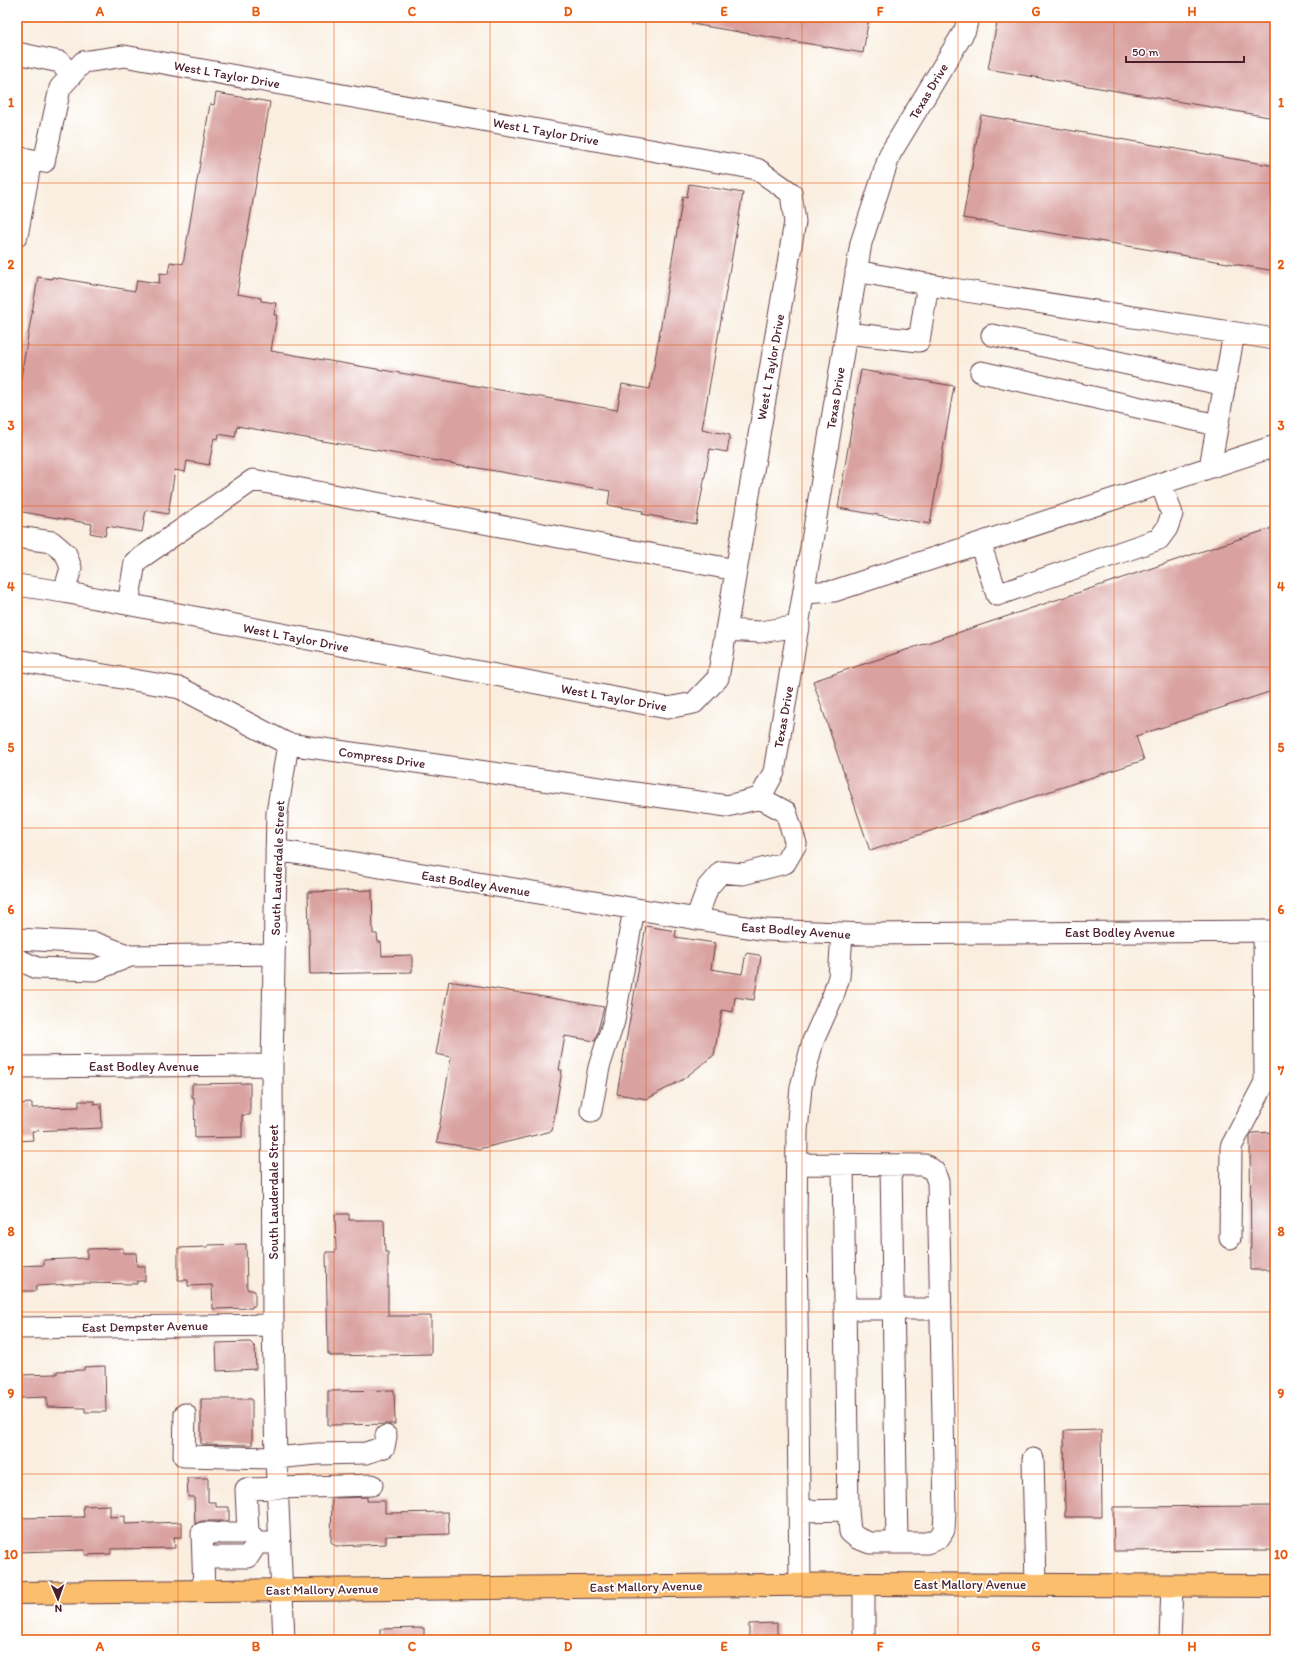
<svg xmlns="http://www.w3.org/2000/svg" width="1292" height="1657" font-family="Itim,sans-serif">
<rect width="100%" height="100%" fill="#fff"/>
<filter id="ink" filterUnits="userSpaceOnUse"><feTurbulence type="fractalNoise" baseFrequency=".025" numOctaves="2"/><feDisplacementMap in="SourceGraphic" scale="8" xChannelSelector="R" yChannelSelector="G"/><feConvolveMatrix kernelMatrix="1 2 1 2 8 2 1 2 1" color-interpolation-filters="sRGB"/></filter>
<filter id="wash" filterUnits="userSpaceOnUse"><feTurbulence type="fractalNoise" baseFrequency=".012" numOctaves="4" result="noise"/><feDisplacementMap in="SourceGraphic" scale="16" xChannelSelector="R" yChannelSelector="G"/><feGaussianBlur stdDeviation="0.9" result="paint"/><feColorMatrix in="noise" values="0 0 0 0 0 0 0 0 0 0 0 0 0 0 0 0 0 1.4 0 .05"/><feComposite in="paint" operator="in"/></filter>
<g filter="url(#wash)">
<rect width="100%" height="100%" fill="#f9eedf"/>
<g id="blocks">
<path fill="#d9a2a0" d="M693 17H869L863 53 692 24Z
M998 17H1275V118L988 69Z
M216 93 270 102 237 294 261 298V301L276 303 274 315H277L271 351 617 410 622 384 650 389 683 196 687 197 689 184 743 193 702 429 730 435 727 452 710 449 696 524 642 514 643 511 608 505 610 491 237 426 235 437 219 434 218 439 214 438 209 465 187 461 185 472 175 470 168 514 146 510 142 532 107 526 105 536 90 533 92 524 17 511V382L20 383 38 277 52 279V277L135 291 137 280 159 283 160 273 168 274 170 262 183 264 210 104 214 105Z
M981 115 1275 166V271L963 218Z
M861 370 954 386 930 524 838 508Z
M1275 527V690L1136 736 1144 760 870 851 813 681Z
M372 890 373 934H377L378 942H381L382 956 412 955V972L310 974 308 892Z
M646 926 676 931 675 937 715 943 711 969 742 974 746 953 759 955 761 957 754 1000 735 997 733 1012 722 1010 714 1055 682 1080 647 1099 617 1094Z
M449 981 604 1007 595 1041 565 1036 559 1070H562L552 1131 479 1149 437 1142 451 1057 436 1054Z
M250 1083V1115H242V1137L195 1138 194 1097H192V1084Z
M79 1101H94V1104L101 1103 102 1128 32 1131 33 1140 17 1141V1104L32 1103V1108L79 1107Z
M1275 1132V1270H1251L1250 1137 1252 1133Z
M335 1214H349V1220H384L385 1252H388V1316H431V1354L330 1356V1354H328L326 1252H336Z
M246 1244 247 1289 255 1291V1306H252V1308L213 1309 212 1285 188 1286V1280H178V1248L208 1247V1245Z
M123 1248V1253H136L137 1266H145V1281H137V1284L85 1283 36 1286V1291H17V1266L44 1265V1260L87 1258V1249Z
M250 1342 255 1347 256 1369 217 1371 216 1343Z
M105 1366 106 1412H85V1408L47 1407V1397L17 1398V1375L57 1374V1371L84 1370V1367Z
M394 1390 395 1424 328 1425V1391Z
M201 1399H252V1445L201 1444Z
M1101 1430 1102 1517H1065L1064 1431Z
M187 1478H208V1502H216V1507H229V1521H202L195 1524 194 1497H188Z
M367 1497V1501H385V1513L448 1512 449 1534 386 1536V1544L336 1546 331 1542 332 1498Z
M110 1505V1517L125 1516V1524L182 1522V1537H174L175 1548 111 1549V1554L85 1555V1550L17 1552V1518L84 1517 83 1506Z
M1275 1506V1550L1114 1551 1113 1507Z
M777 1623V1640H749V1624Z
M424 1628V1640H380V1629Z"/>
</g>
</g>
<g filter="url(#ink)">
<use href="#blocks" fill-opacity="0" stroke="#643e46" stroke-width="1"/>
<g fill="none" stroke-linecap="round" stroke-linejoin="round">
<g stroke="#643e46" stroke-width="23">
<path id="minor" d="M17 53 60 62 71 76
M17 157 44 162 60 88 83 62 124 56 757 169 791 193 795 222 718 678 694 703 667 708 64 592 17 585
M17 236 31 160
M856 271 953 289 1275 339
M846 333 919 341 928 284
M992 335 1225 385
M981 372 1217 425
M1210 467 1234 333
M17 537 52 542 66 554 71 568 64 592
M980 543 997 595 1159 539 1167 528 1172 514 1161 483
M804 593 834 591 1275 446
M128 604 135 562 253 480 736 570
M726 630 760 632 799 626
M17 660 180 688 288 744 727 806 760 798
M760 798 774 772 861 243 890 154 965 30 968 17
M276 850 765 930 865 934 1275 931
M696 919 708 887 721 872 743 874 785 863 796 844 786 812 760 798
M17 939 95 943 130 956
M17 959 37 968 95 970 130 956 274 954
M17 1067 272 1065
M591 1111 599 1067 614 1021 634 909
M797 1164 925 1165 934 1171 938 1182 945 1511 944 1530 939 1538 927 1543H870L857 1538 850 1532 848 1510 843 1165
M891 1165 897 1543
M1230 1238 1231 1147 1265 1082 1264 931
M845 1309H941
M17 1328 273 1325
M185 1414 184 1456 276 1458 317 1454 366 1453 384 1447 386 1436
M1033 1459 1036 1585
M800 1511 848 1510
M221 1533H248L257 1543H280
M248 1533 246 1489 372 1485
M203 1557H248L257 1543
M800 1584 796 1223 797 1131 801 1087 813 1041 833 996 839 977 842 934
M864 1584V1640
M204 1590 202 1533H213
M284 1640 276 1458 273 1325 272 1065 277 813 288 744
M1170 1640 1172 1586"/>
</g>
<g stroke="#643e46" stroke-width="24">
<path id="major" d="M17 1593 864 1584 1275 1586"/>
</g>
<use href="#minor" stroke="#fff" stroke-width="21"/>
<use href="#major" stroke="#fabe6d" stroke-width="22"/>
</g>
</g>
<path fill="none" stroke="#e8590c" stroke-width="1" stroke-opacity="0.55" d="M178 17V1640M334 17V1640M490 17V1640M646 17V1640M802 17V1640M958 17V1640M1114 17V1640M17 183H1275M17 345H1275M17 506H1275M17 667H1275M17 828H1275M17 990H1275M17 1151H1275M17 1312H1275M17 1474H1275"/>
<g text-anchor="middle" stroke-width="4" stroke-linejoin="round" paint-order="stroke">
<g font-size="13" fill="#4a1f2b" stroke="#fff">
<text transform="translate(227 74) rotate(10)" y="5">West L Taylor Drive</text>
<text transform="translate(928 91) rotate(-59)" y="5">Texas Drive</text>
<text transform="translate(546 131) rotate(10)" y="5">West L Taylor Drive</text>
<text transform="translate(770 367) rotate(-80)" y="5">West L Taylor Drive</text>
<text transform="translate(835 398) rotate(-81)" y="5">Texas Drive</text>
<text transform="translate(296 637) rotate(11)" y="5">West L Taylor Drive</text>
<text transform="translate(614 697) rotate(10)" y="5">West L Taylor Drive</text>
<text transform="translate(783 717) rotate(-80)" y="5">Texas Drive</text>
<text transform="translate(382 757) rotate(8)" y="5">Compress Drive</text>
<text transform="translate(277 868) rotate(-88)" y="5">South Lauderdale Street</text>
<text transform="translate(476 883) rotate(9)" y="5">East Bodley Avenue</text>
<text transform="translate(796 930) rotate(4)" y="5">East Bodley Avenue</text>
<text x="1120" y="937">East Bodley Avenue</text>
<text x="144" y="1071">East Bodley Avenue</text>
<text transform="translate(273 1192) rotate(-90)" y="5">South Lauderdale Street</text>
<text transform="translate(145 1326) rotate(-1)" y="5">East Dempster Avenue</text>
<text x="970" y="1589">East Mallory Avenue</text>
<text transform="translate(646 1586) rotate(-1)" y="5">East Mallory Avenue</text>
<text transform="translate(322 1589) rotate(-1)" y="5">East Mallory Avenue</text>
</g>
</g>
<rect width="1292" height="1657" fill="none" stroke="#fff" stroke-width="44"/>
<g transform="translate(58 1599) rotate(178)" stroke="#ffffff" stroke-width="3" paint-order="stroke">
<path d="M0-3L7 15L0 10L-7 15Z" fill="#4a1f2b"/>
<text y="-6" font-size="11" font-weight="bold" text-anchor="middle" fill="#4a1f2b">N</text>
</g>
<path d="M1126 56v6h118v-6" fill="none" stroke="#4a1f2b" stroke-width="2"/>
<text x="1132" y="56" font-size="12" fill="#4a1f2b" stroke="#ffffff" stroke-width="3" paint-order="stroke">50 m</text>
<rect x="22" y="22" width="1248" height="1613" fill="none" stroke="#e8590c" stroke-width="1.5"/>
<g font-size="13" text-anchor="middle" font-weight="bold" fill="#e8590c">
<text x="100" y="16">A</text>
<text x="256" y="16">B</text>
<text x="412" y="16">C</text>
<text x="568" y="16">D</text>
<text x="724" y="16">E</text>
<text x="880" y="16">F</text>
<text x="1036" y="16">G</text>
<text x="1192" y="16">H</text>
<text x="11" y="107">1</text>
<text x="1281" y="107">1</text>
<text x="11" y="269">2</text>
<text x="1281" y="269">2</text>
<text x="11" y="430">3</text>
<text x="1281" y="430">3</text>
<text x="11" y="591">4</text>
<text x="1281" y="591">4</text>
<text x="11" y="752">5</text>
<text x="1281" y="752">5</text>
<text x="11" y="914">6</text>
<text x="1281" y="914">6</text>
<text x="11" y="1075">7</text>
<text x="1281" y="1075">7</text>
<text x="11" y="1236">8</text>
<text x="1281" y="1236">8</text>
<text x="11" y="1398">9</text>
<text x="1281" y="1398">9</text>
<text x="11" y="1559">10</text>
<text x="1281" y="1559">10</text>
<text x="100" y="1651">A</text>
<text x="256" y="1651">B</text>
<text x="412" y="1651">C</text>
<text x="568" y="1651">D</text>
<text x="724" y="1651">E</text>
<text x="880" y="1651">F</text>
<text x="1036" y="1651">G</text>
<text x="1192" y="1651">H</text>
</g>
</svg>
